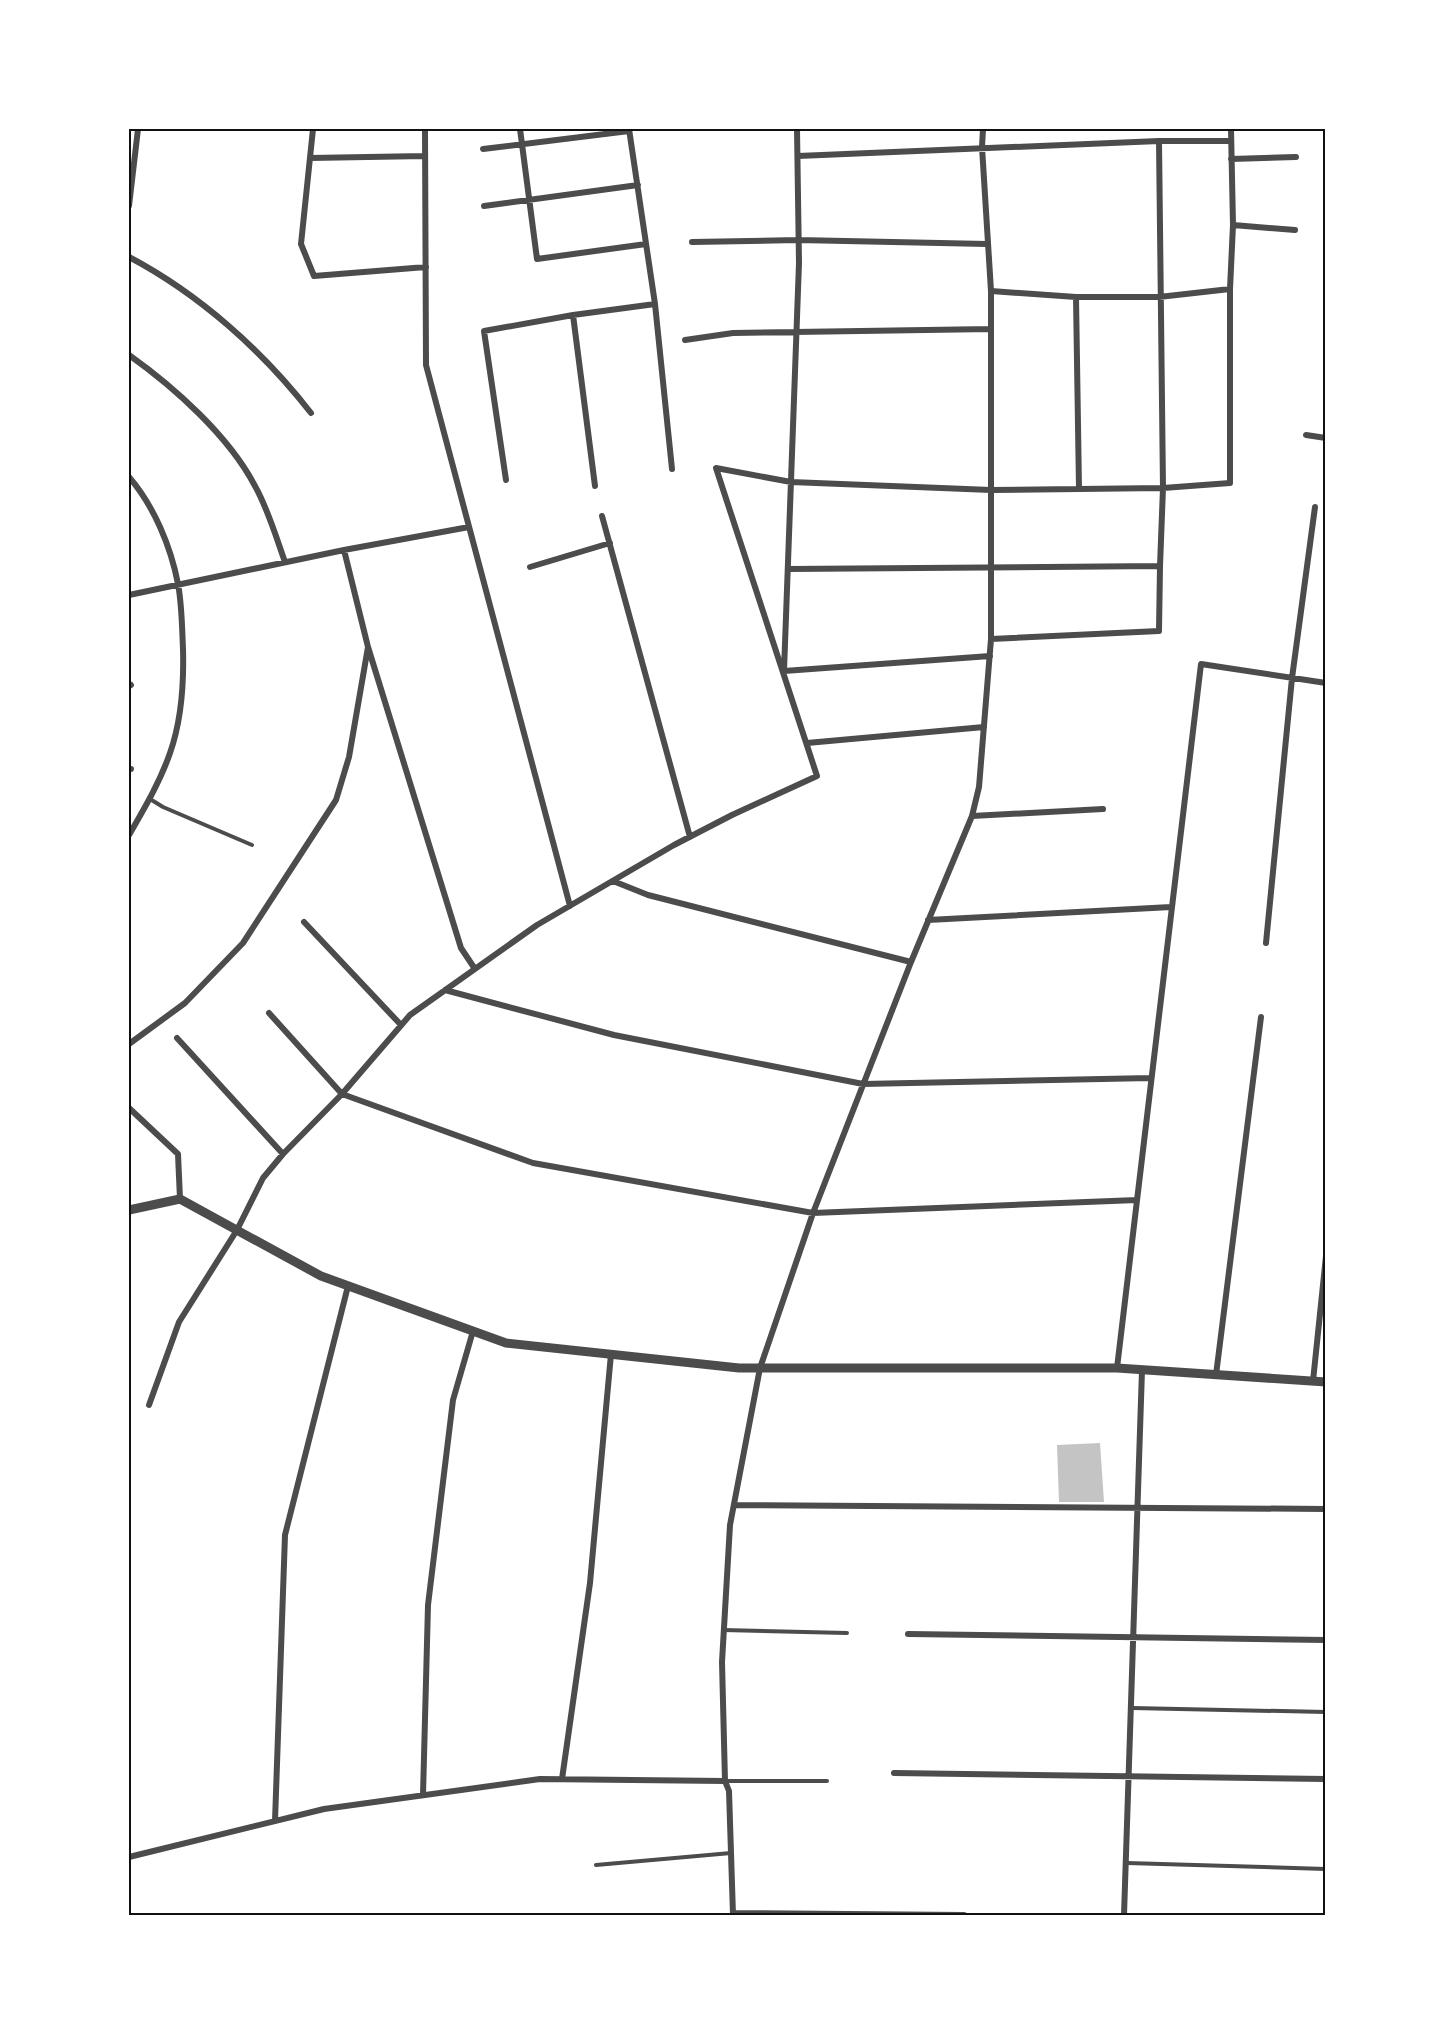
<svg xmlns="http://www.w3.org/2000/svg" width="1455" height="2044" font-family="Lato,sans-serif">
<rect width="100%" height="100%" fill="#fff"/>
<path fill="#c4c4c4" d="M1100 1443 1104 1502H1059L1057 1445Z"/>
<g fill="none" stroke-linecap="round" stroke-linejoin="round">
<path stroke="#4c4c4c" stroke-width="4" d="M150 799 163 807 252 845
M723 1630 847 1633
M1132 1708 1326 1712
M725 1781H827
M1127 1863 1326 1869
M596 1865 731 1853"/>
<path stroke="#4c4c4c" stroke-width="6" d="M313 129 301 244 314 276 426 267
M425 129 426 365 570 906
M520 129 537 259 646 244
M629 129 655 304 672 469
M797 129 799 263 784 671 990 656
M1159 141H1231
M483 149 629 131
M798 156 1159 141 1163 488 1230 483V289L1233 225 1231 129
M310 158 425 156
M1231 159 1296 157
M129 206 138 129
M484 206 638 185
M1233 225 1295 230
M692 242 798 240 987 244
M129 257C199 294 262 350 311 413
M991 291 1076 297H1159L1230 289
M1076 297 1079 489
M685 340 733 333 991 329
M129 355C174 387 229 436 255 486 268 509 276 537 285 562
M1306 435 1326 438
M129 477C154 506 171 547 178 584 182 605 182 628 183 649 184 684 182 719 170 753 160 782 144 809 129 835
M506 480 484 331 573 315
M595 486 573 315 655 304
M602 516 690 837
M344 550 368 647 461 948 475 969
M530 567 610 543
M129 595 344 550 469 527
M991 639 1159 631 1160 566
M129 686 131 685
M807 743 984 727
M129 769H131
M972 816 1103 809
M928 920 1171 907
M304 922 401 1025
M1266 943 1292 678 1315 507
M911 962 972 816 979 787 991 639V291L982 147 983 129
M445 990 614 1035 863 1084 1151 1078
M269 1013 342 1094 533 1163 813 1213 1137 1200
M177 1038 283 1154
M129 1044 185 1003 243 943 336 800 349 757 368 647
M129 1108 178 1154 180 1199
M1117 1368 1201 664 1326 683
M1216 1375 1261 1017
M1313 1381 1326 1256
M149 1405 179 1322 237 1230 263 1178 283 1154 342 1094 410 1015 537 925 674 845 732 815 817 776 716 468 791 482 991 490 1163 488 1160 566 788 569
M734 1505 1326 1509
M908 1634 1326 1640
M894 1773 1326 1779
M562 1779 590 1583 611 1354
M725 1781 729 1791 733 1915
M423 1795 428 1605 453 1400 473 1331
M275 1821 285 1535 348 1286
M129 1857 324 1809 540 1779 725 1781 722 1662 730 1525 760 1368 813 1213 911 962 648 895 613 881
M733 1913 964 1915
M1124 1915 1142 1370"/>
<path stroke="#4c4c4c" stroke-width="9" d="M129 1210 180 1199 321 1276 506 1343 739 1368H1117L1326 1382"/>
</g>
<rect width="1455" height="2044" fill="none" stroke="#ffffff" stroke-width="261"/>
<rect x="130" y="130" width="1194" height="1784" fill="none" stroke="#111" stroke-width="2"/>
</svg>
